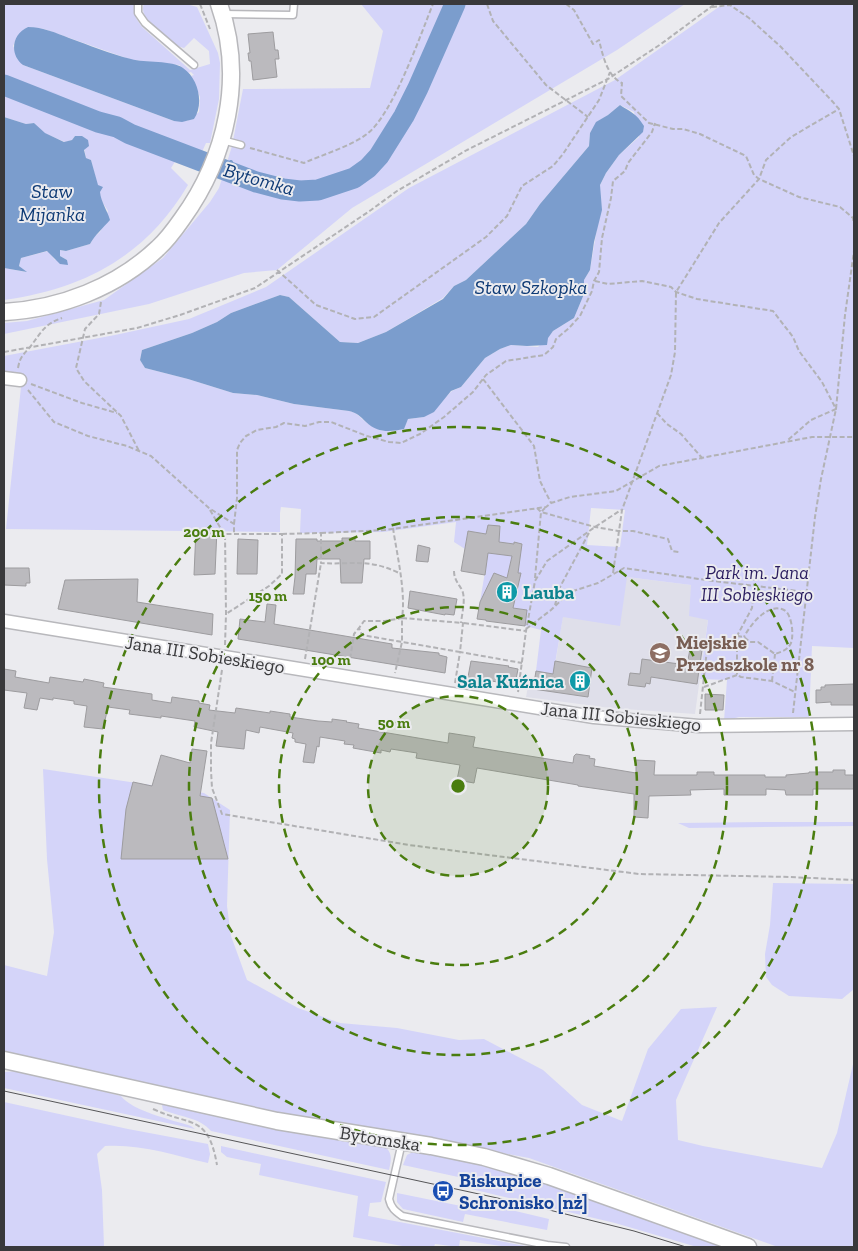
<svg xmlns="http://www.w3.org/2000/svg" width="858" height="1251" font-family="'Zilla Slab',serif">
<rect width="100%" height="100%" fill="#ebebef"/>
<path fill="#dfdfea" d="M627 577 691 585 708 619 695 714 610 708 526 697 529 681 552 684 563 616Z"/>
<path fill="#d4d4f9" fill-rule="evenodd" d="M4 4H135L136 18 142 27 190 70 210 64 209 51 194 38 184 48 177 46 149 22C145 17 141 10 144 4 161 4 181 1 197 7L218 53 220 63 219 99 210 143H206L201 154H195L131 131 118 124 97 119 4 82ZM28 27 44 29 132 60 179 65 188 73 191 72 194 75 191 76 200 97 199 112 187 121H174L23 65 13 46C17 38 21 31 28 27Z
M361 4H685L617 50 352 208 277 270 244 273 149 304 4 334V323L27 321 104 300 163 258 210 202 219 188 232 146 243 89 370 88 383 31Z
M723 4H854V648L812 646 809 717H739L724 721 727 680 700 679 708 620 689 616 691 585 627 577 620 626 563 617 553 675 536 671 541 630 525 626 527 610 480 602 491 535 468 531 465 549 454 542 456 522 383 532 300 533 301 509 281 507 283 494 280 513V532L6 529 21 387 11 372H4V356L115 335 189 319 266 287 409 188 615 80ZM620 105 634 112 639 137 619 155 606 173 600 185 597 228 590 270 584 280V294L574 318 553 331 538 347 511 345 500 349 485 358 461 387 452 391 424 417 408 419 403 429C388 433 379 432 366 422 359 417 358 413 349 411L294 404 257 395 233 393 188 379 145 368 140 360 142 350 192 333 217 322 231 313 280 295 289 297 340 342 358 343 386 332 443 298 454 286 466 280 526 224 540 204 589 146 590 133 597 122 608 115ZM591 508 625 510 620 547 587 545Z
M4 87 178 157 171 168 188 185C146 256 84 289 4 300V268L26 272 19 266 21 258 48 251 55 260H67L60 256V250L66 251 90 244 94 237 100 232 108 211 101 200 91 160 86 158 82 136H75L72 140 65 142 44 133 34 123 26 124 4 117Z
M43 769 204 793 230 810 227 906 231 936 247 980 298 1008 340 1023 397 1028 459 1040 484 1039 543 1070 582 1105 622 1121 648 1049 681 1009 717 1007 676 1100 678 1140 703 1146 822 1168 837 1133 854 1060V1247H778L529 1158 408 1135 265 1113 4 1053V965L47 976 54 932 47 859Z
M769 822H854V826L689 828 678 823Z
M773 883 854 884V989L842 999 789 996 772 985 766 977 765 954 770 925Z
M21 1071 121 1096C132 1111 173 1120 191 1126L195 1129 4 1088V1072Z
M4 1102 128 1129 208 1144 210 1154 208 1163C172 1155 142 1144 105 1146L97 1154 102 1190 104 1247H4Z
M162 1105H164L247 1123 385 1147C393 1153 391 1161 389 1170L211 1131C199 1117 180 1117 163 1110Z
M221 1146 386 1182 381 1202 370 1203 368 1216 531 1247H508L460 1240 459 1247 435 1244 434 1247H408L353 1237 358 1196 259 1175 261 1164 227 1157 221 1152Z
M415 1151 480 1163 533 1178 728 1247H697L615 1223 471 1189 472 1180 403 1165 407 1155Z
M397 1193 466 1207H467L469 1200 549 1219 547 1230 465 1214 463 1222 403 1209 397 1202Z"/>
<path fill="#7b9dcd" d="M28 27C43 27 56 33 69 38 89 45 110 54 131 59 145 63 172 60 183 68 199 79 204 104 194 119L182 122 174 121 23 65C9 54 12 34 28 27Z
M620 105C632 113 636 113 644 126L643 132 619 155 606 173 600 185 602 210 594 242 590 270 584 280V294L574 318 553 331 548 338 547 345 527 346 511 345 500 349 485 358 461 387 451 391 434 412 424 417 408 419 404 429C390 432 377 433 366 422 360 416 357 413 349 411L294 404 257 395 233 393 188 379 145 368 140 360 142 350 192 333 217 322 231 313 280 295 289 297 340 342 358 343 386 332 443 299 454 286 466 280 526 224 540 204 589 146 590 133 596 122 608 115Z
M4 117 26 124 34 123 45 133 64 142 72 140 75 136H82L88 140 89 146 84 150 86 158 91 160 98 185 103 187 100 192C101 202 107 210 110 220 103 228 95 235 90 244L66 251 60 250V256L67 260 68 265 60 264 47 251 21 258 19 266 27 272 4 268Z"/>
<g fill="none" stroke-linecap="round" stroke-linejoin="round">
<path stroke="#7b9dcd" stroke-width="4" d="M228 172 231 162"/>
<path stroke="#7b9dcd" stroke-width="21" d="M4 85 98 122 117 127 130 134 256 182 283 189 300 191 318 190 354 178 368 168 379 156 404 116 418 88 455 4"/>
</g>
<path fill="#bbbabe" stroke="#9d9c9f" d="M273 32 275 50H278L279 59H275L277 77 253 80 251 61H249L248 53H250L248 34Z
M488 525 500 526 499 542 514 544V542L522 544 518 573H521L513 608 527 610 525 626 486 621V620L477 619 480 602 494 573 507 578 512 556 488 553 485 575 461 571 468 531 486 534Z
M196 529H217L215 574 194 575Z
M342 538H355V541H370V559H364L362 583H341L340 559H317L316 574H306L304 594H293L295 577 296 539H317V541H342Z
M238 539 258 540 257 574H237Z
M418 545 430 548 428 562 416 561Z
M4 568H29L30 583H26V586L4 585Z
M138 579 137 602 213 614 212 635 58 609 65 580Z
M410 591 457 599 454 615 445 614V615L408 608Z
M267 604 276 605 274 624 392 644V648L439 653V655L447 657 445 673 238 639 240 619 265 622Z
M690 649 702 650 697 684 651 677 650 684 646 683 645 687 628 685 630 673 640 674 642 659 687 665Z
M471 661 509 666 508 667 518 669 515 685 468 677Z
M555 661 592 668 588 697 533 689 536 671 553 674Z
M4 669 16 671 15 677 49 683 50 677 83 682 84 679 104 683 103 687 152 694V700L171 703 172 697 199 701V703L210 705 209 710 235 713 236 708 270 713V711L290 714V717L318 721 332 722V719L347 721 346 722 359 724 358 728 448 743 449 733 475 737 473 747 573 763 574 756 576 754 590 756 589 758 595 759 594 766 636 773V760L655 761 654 775H697V772H714V775H765V777H786V775L809 773V772H833V770H845V775H854V789H813V795H786L785 790 766 789V795H724V789L690 790 691 795 649 796 648 818 634 817V794L578 786V785L477 768 474 783 457 780 460 765 416 758 417 753 391 749 390 752 381 750V753L353 748 354 745 344 744 345 741 320 737 319 747 317 746 314 763 303 762 306 744 295 742V739L292 738 293 733 260 727 259 733 246 730 244 749 216 746 218 732 194 727 195 721 161 716V718L129 714 130 710 108 707 103 729 84 727 87 706 74 704V701L53 698V700L40 698 37 710 24 708 27 693 4 690Z
M854 684V705H831V702L816 703V690H821V687H825V685Z
M705 694 724 695 723 710H705Z
M192 749 207 751 200 796 212 798 228 859H121L126 809 133 782 152 786 161 755 190 763Z"/>
<g fill="none" stroke-linecap="round" stroke-linejoin="round">
<g stroke="#b8b8bc" stroke-width="9">
<path id="service" d="M138 4V13L145 23 194 65
M223 14 293 15 294 4
M222 140 241 145
M402 1142 389 1199C391 1208 395 1211 402 1216L547 1245 546 1247
M547 1245 566 1247"/>
</g>
<g stroke="#b8b8bc" stroke-width="15">
<path id="minor" d="M4 378 20 380
M4 621 594 717 699 726 854 724"/>
</g>
<g stroke="#b8b8bc" stroke-width="19">
<path id="tertiary" d="M4 312C60 309 117 287 158 248 167 240 175 229 182 219 227 157 245 77 219 4
M4 1060 277 1121 431 1146 484 1157 549 1176 748 1247"/>
</g>
<path stroke="#b2b2b5" stroke-width="2" stroke-dasharray="5 2.5" stroke-linecap="butt" d="M200 4 210 29
M487 4 493 21 546 85 588 117
M566 4 574 10 593 44 599 40C603 56 607 76 622 83L621 96 649 123 673 129H683L700 134 746 156 754 175 759 179 799 197 840 207 853 218 854 224
M712 7 730 5 749 18 781 47 832 101 839 109 854 156
M250 148 304 163C324 154 349 147 367 134 393 114 420 36 433 4
M277 270 316 305 355 319 374 317 486 237 507 216 522 186 553 166 563 154 599 100 610 72
M595 281 608 284 642 281 671 287 676 292 697 299 773 311 793 337 799 351 822 382 836 409 811 420 788 440
M101 302 99 314 85 329 76 368 84 381 121 416 139 451
M4 352 137 328 180 315 255 288 371 210 397 191 467 150 608 79 661 44 715 4
M18 368C20 357 23 355 30 347 41 333 44 324 62 318
M483 379 534 446 540 481 551 503
M31 384 82 403 117 413
M28 390 54 422 88 436 127 446 151 456 209 508 234 524V534
M657 413 667 424 681 434 703 459
M537 508 541 512 595 527 618 531H633L668 539 672 551 679 552
M210 510 224 534
M234 524 237 498V450L240 443 246 436 257 430 276 427 284 423 305 426 319 422H331L367 436 389 442 401 443 420 434 444 417 473 392 486 375 506 361 544 355 553 347 556 339 569 328 580 316 592 291 594 281 599 272 602 238 611 198 613 181 625 171 628 163 652 132 655 123
M393 528C397 555 406 592 402 618L385 621H364L359 628 362 635 460 652 463 623 402 618V642L395 673
M321 533 385 530 546 507 551 503 570 497 616 491 659 466 812 437H854
M282 534 321 533V563C353 565 368 558 399 573
M454 571C454 579 458 583 462 590 466 599 462 613 461 623
M613 573 622 510 671 375 675 352 676 292 683 281 719 223 759 179 766 160 791 137 839 109
M755 576 752 608 737 636V675L741 677 772 681 795 692
M535 578 541 512 545 508
M555 605 560 587 590 531
M464 623 526 631
M526 629 551 610 570 592 598 583 624 568 713 581 807 592
M737 636 744 637 750 642H758L775 654C781 652 788 650 791 643 794 635 792 614 784 610 768 602 750 625 744 637
M225 645 226 614 225 534H282V574L269 586 226 614
M305 659 321 563
M349 666 354 634 359 628
M222 670 211 743V771L212 788 222 814 409 845 639 874 790 877 854 880
M772 681 775 654
M455 683 460 652 522 663
M704 687 737 675
M518 692 526 631 535 581 547 561 595 527 621 510
M793 713 815 517 821 479 836 409 845 315 854 251
M700 714 707 649
M153 1109C192 1127 208 1114 217 1165"/>
<use href="#service" stroke="#fff" stroke-width="6"/>
<use href="#minor" stroke="#fff" stroke-width="12"/>
<use href="#tertiary" stroke="#fff" stroke-width="16"/>
<path stroke="#555557" stroke-width="1" d="M4 1091 525 1204 634 1231 686 1247"/>
</g>
<circle cx="458" cy="786" r="90" fill="#4a7d0f" fill-opacity=".12"/>
<g fill="none" stroke="#4a7d0f" stroke-width="2.5" stroke-dasharray="9 6">
<circle cx="458" cy="786" r="90"/>
<circle cx="458" cy="786" r="179"/>
<circle cx="458" cy="786" r="269"/>
<circle cx="458" cy="786" r="359"/>
</g>
<defs>
<g id="building-disc" transform="scale(1.125)"><circle r="9.5" fill="#0f9aa8" stroke="#ebebef"/><path d="M-4-6H4V6H1V3H-1V6H-4ZM-2.5-4.3h1.7v1.8h-1.7ZM.8-4.3h1.7v1.8H.8ZM-2.5-1h1.7V.8h-1.7ZM.8-1h1.7V.8H.8Z" fill="#fff"/></g>
<g id="school-disc" transform="scale(1.125)"><circle r="9.5" fill="#8d6e63" stroke="#ebebef"/><path d="M0-5L7-2L0 1L-7-2ZM-4 1L0 2.5L4 1V4Q0 6-4 4Z" fill="#fff"/></g>
<g id="bus-disc" transform="scale(1.125)"><circle r="9.5" fill="#1a4fb4" stroke="#ebebef"/><path d="M-5-6H5V4H4V6H2V4H-2V6H-4V4H-5ZM-3.5-4V0h7V-4ZM-3.5 1.2v1.5H-2V1.2ZM2 1.2v1.5H3.5V1.2Z" fill="#fff"/></g>
</defs>
<g fill-rule="evenodd">
<use href="#building-disc" x="507" y="592"/>
<use href="#school-disc" x="660" y="653"/>
<use href="#building-disc" x="580" y="681"/>
<use href="#bus-disc" x="443" y="1191"/>
</g>
<g text-anchor="middle" stroke-width="4" stroke-linejoin="round" paint-order="stroke">
<g font-size="19" font-style="italic" fill="#2b1e60" stroke="#ebebef">
<text x="757" y="579">Park im. Jana<tspan x="757" dy="22">III Sobieskiego</tspan></text>
</g>
<g font-size="19" font-weight="bold" fill="#0d838f" stroke="#ebebef" text-anchor="start">
<text x="523" y="599">Lauba</text>
<text x="564" y="688" text-anchor="end">Sala Kuźnica</text>
</g>
<g font-size="19" font-weight="bold" fill="#785e54" stroke="#ebebef" text-anchor="start">
<text x="676" y="649">Miejskie<tspan x="676" dy="22">Przedszkole nr 8</tspan></text>
</g>
<g font-size="19" fill="#39393b" stroke="#ebebef">
<text transform="translate(205 654) rotate(9)" y="7">Jana III Sobieskiego</text>
<text transform="translate(621 716) rotate(6)" y="7">Jana III Sobieskiego</text>
<text transform="translate(380 1138) rotate(9)" y="7">Bytomska</text>
</g>
<g font-size="19" font-weight="bold" fill="#164399" stroke="#ebebef" text-anchor="start">
<text x="459" y="1187">Biskupice<tspan x="459" dy="22">Schronisko [nż]</tspan></text>
</g>
<g font-size="20" font-style="italic" fill="#0e3a75" stroke="#ebebef">
<text transform="translate(259 179) rotate(16)" y="7">Bytomka</text>
<text x="52" y="198">Staw<tspan x="52" dy="23">Mijanka</tspan></text>
<text x="531" y="294">Staw Szkopka</text>
</g>
</g>
<circle cx="458" cy="786" r="8" fill="#4a7d0f" stroke="#ebebef" stroke-width="2.5"/>
<g font-size="15" text-anchor="middle" font-weight="bold" fill="#4a7d0f" stroke="#ebebef" stroke-width="4" stroke-linejoin="round" paint-order="stroke">
<text x="204" y="537">200 m</text>
<text x="268" y="601">150 m</text>
<text x="331" y="665">100 m</text>
<text x="394" y="728">50 m</text>
</g>
<rect width="858" height="1251" fill="none" stroke="#39393b" stroke-width="10"/>
</svg>
